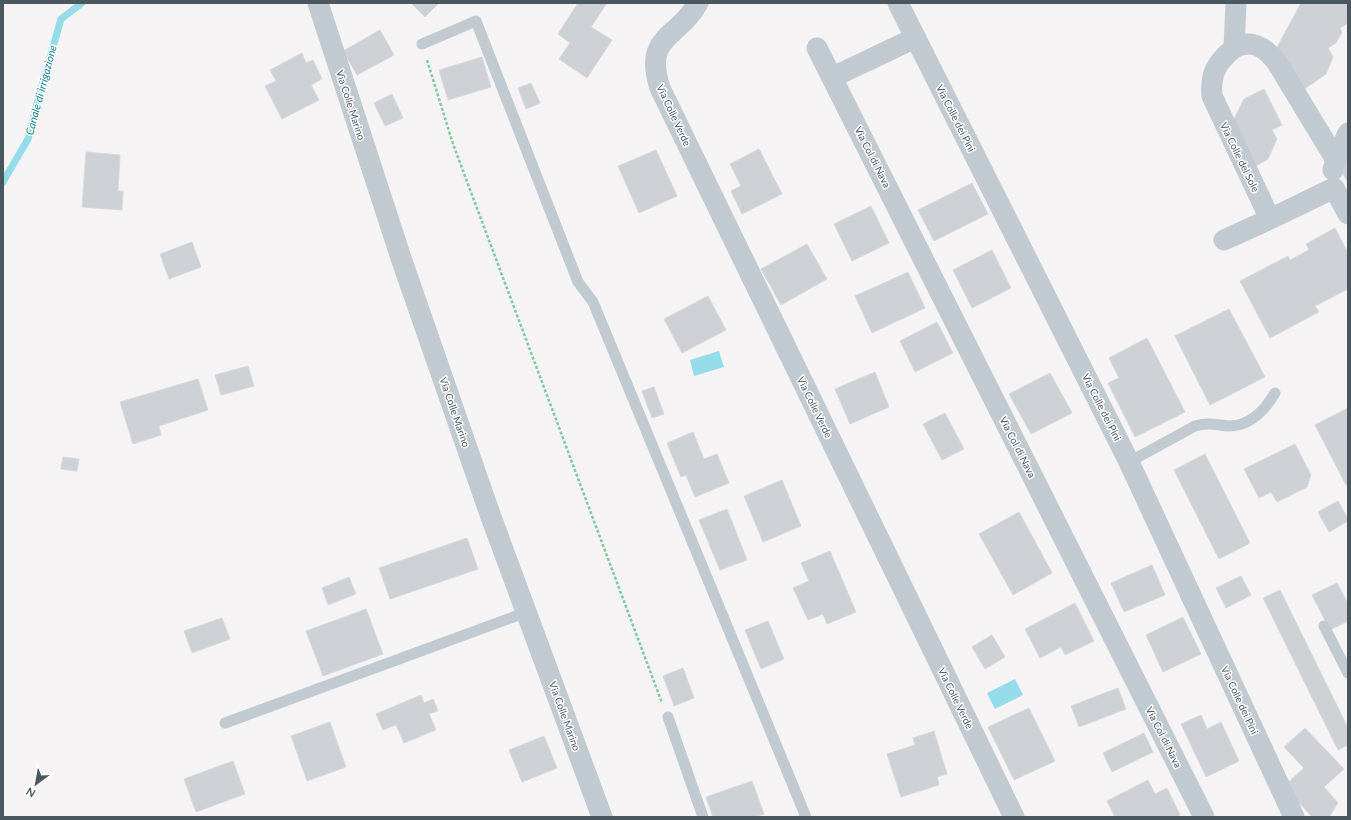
<svg xmlns="http://www.w3.org/2000/svg" width="1351" height="820" font-family="Lato,sans-serif">
<rect width="100%" height="100%" fill="#f5f3f3"/>
<path fill="#94dce9" d="M719 351 724 367 694 376 690 360Z
M1015 679 1023 695 995 709 987 693Z"/>
<g fill="none" stroke-linecap="round" stroke-linejoin="round">
<path stroke="#94dce9" stroke-width="7" d="M3 182 28 139 39 96 61 19 82 3"/>
</g>
<path fill="#cdd0d4" stroke="#d7d9dd" d="M411 3H439L425 17Z
M578 3H607L591 27 612 40 587 78 559 59 570 43 558 34Z
M1301 3H1348V23L1340 28 1342 32 1336 43 1328 48 1333 57 1326 74 1303 90 1275 51Z
M380 30 394 55 357 75 343 51Z
M302 53 306 63 313 60 322 79 311 85 319 100 282 119 265 86 276 81 270 70Z
M482 57 491 87 448 100 439 70Z
M531 83 540 103 526 109 518 88Z
M1264 89 1282 125 1272 130 1277 139 1268 159 1256 166 1232 123 1244 99Z
M392 94 403 118 385 126 374 103Z
M759 149 782 194 742 214 731 191 741 186 730 164Z
M656 150 677 196 639 213 618 166Z
M86 152 120 155 118 191H123L122 210 82 207Z
M1348 158V183L1342 172Z
M972 183 988 214 934 241 918 210Z
M871 206 889 243 852 261 834 224Z
M1335 228 1348 253V289L1315 306 1319 312 1270 338 1240 281 1288 256 1290 260 1309 250 1306 244Z
M192 242 201 267 169 279 160 254Z
M807 244 827 279 781 305 761 269Z
M992 250 1011 288 972 308 953 270Z
M908 272 925 308 872 333 855 296Z
M708 296 726 330 682 353 664 319Z
M1229 309 1265 377 1210 405 1175 336Z
M937 322 953 353 915 372 900 341Z
M1147 338 1185 412 1135 437 1108 383 1119 378 1109 358Z
M248 366 254 386 221 395 215 375Z
M875 372 889 407 850 424 835 389Z
M1050 373 1072 413 1031 434 1009 394Z
M198 379 208 410 159 426 161 435 133 444 120 402Z
M654 387 664 414 652 418 642 391Z
M1348 408V484L1346 485 1315 425Z
M945 413 964 449 942 460 923 424Z
M693 432 704 459 717 454 729 483 695 497 686 475 681 477 667 443Z
M1295 444 1311 475 1307 487 1277 502 1271 492 1259 498 1244 469Z
M1205 454 1250 543 1219 559 1174 470Z
M63 457 79 459 77 471 61 469Z
M782 480 801 526 763 542 744 496Z
M1338 501 1348 519V521L1329 532 1318 512Z
M727 509 747 560 720 570 699 520Z
M1019 512 1052 573 1013 595 979 534Z
M467 538 478 569 390 599 379 568Z
M830 551 856 612 827 624 823 614 808 620 793 588 809 581 801 563Z
M1152 565 1165 595 1124 612 1111 583Z
M1241 576 1251 595 1226 608 1216 588Z
M349 577 356 594 328 605 322 588Z
M1337 583 1348 604V621L1330 630 1312 595Z
M1280 590 1348 728V745L1338 750 1263 598Z
M1075 603 1094 641 1065 655 1061 647 1040 658 1025 629Z
M366 609 383 654 323 676 306 631Z
M1183 617 1201 654 1163 672 1146 635Z
M222 618 230 639 192 653 184 631Z
M768 621 784 659 761 669 745 630Z
M992 635 1005 657 985 669 972 647Z
M683 668 694 698 674 706 663 676Z
M1118 688 1126 709 1079 727 1071 706Z
M421 695 424 703 433 699 438 711 429 714 436 730 404 743 396 725 383 730 376 714Z
M1029 708 1055 761 1014 780 988 727Z
M1201 715 1207 729 1221 722 1239 761 1206 777 1181 724Z
M330 722 346 767 307 781 291 736Z
M1305 728 1344 769 1324 787 1338 803 1329 817H1312L1284 786 1304 768 1284 747Z
M934 731 947 774 937 777 939 785 901 797 887 754 915 745 913 738Z
M1144 733 1153 752 1112 772 1103 753Z
M544 736 557 768 522 782 509 750Z
M233 761 245 794 196 812 184 779Z
M1148 780 1155 794 1167 788 1180 815 1177 817H1115L1107 801Z
M752 781 764 814 755 817H713L706 797Z"/>
<g fill="none" stroke-linecap="round" stroke-linejoin="round">
<path stroke="#7ecba1" stroke-width="2.5" stroke-dasharray="3 2" stroke-linecap="butt" d="M427 60 453 144 662 703"/>
<path stroke="#c1cad0" stroke-width="11" d="M422 44 476 21 578 282 593 302 806 817
M1129 462 1195 426C1208 422 1216 425 1229 426 1250 426 1265 410 1275 393
M1324 626 1348 673
M668 717 703 817
M225 723 527 612"/>
<path stroke="#c1cad0" stroke-width="21" d="M318 3 402 261 491 517 602 817
M698 3C678 39 643 35 660 88L1014 817
M898 3 1129 462 1294 817
M1236 3 1234 48C1217 62 1210 73 1212 96L1270 219 1334 188 1348 214
M817 48 1204 817
M1234 48C1252 38 1265 48 1276 61L1336 160
M833 77 915 38
M1333 170 1336 160 1348 133
M1224 240 1270 219"/>
</g>
<g text-anchor="middle" stroke-width="3" stroke-linejoin="round" paint-order="stroke">
<g font-size="10" fill="#4b575f" stroke="#fff">
<text transform="translate(351 105) rotate(72)" y="4">Via Colle Marino</text>
<text transform="translate(674 115) rotate(65)" y="4">Via Colle Verde</text>
<text transform="translate(956 118) rotate(63)" y="4">Via Colle dei Pini</text>
<text transform="translate(873 157) rotate(63)" y="4">Via Col di Nava</text>
<text transform="translate(1240 157) rotate(64)" y="4">Via Colle del Sole</text>
<text transform="translate(815 407) rotate(64)" y="4">Via Colle Verde</text>
<text transform="translate(1102 407) rotate(63)" y="4">Via Colle dei Pini</text>
<text transform="translate(455 412) rotate(71)" y="4">Via Colle Marino</text>
<text transform="translate(1018 447) rotate(63)" y="4">Via Col di Nava</text>
<text transform="translate(956 698) rotate(64)" y="4">Via Colle Verde</text>
<text transform="translate(1240 700) rotate(65)" y="4">Via Colle dei Pini</text>
<text transform="translate(565 716) rotate(70)" y="4">Via Colle Marino</text>
<text transform="translate(1164 737) rotate(63)" y="4">Via Col di Nava</text>
</g>
<g font-size="11" font-style="italic" fill="#138093" stroke="#fff">
<text transform="translate(41 90) rotate(-75)" y="4">Canale di irrigazione</text>
</g>
</g>
<rect width="1351" height="820" fill="none" stroke="#4b575f" stroke-width="8"/>
<g transform="translate(36 784) rotate(212)" stroke="#ffffff" stroke-width="3" paint-order="stroke">
<path d="M0-3L7 15L0 10L-7 15Z" fill="#4b575f"/>
<text y="-6" font-size="11" font-weight="bold" text-anchor="middle" fill="#4b575f">N</text>
</g>
</svg>
